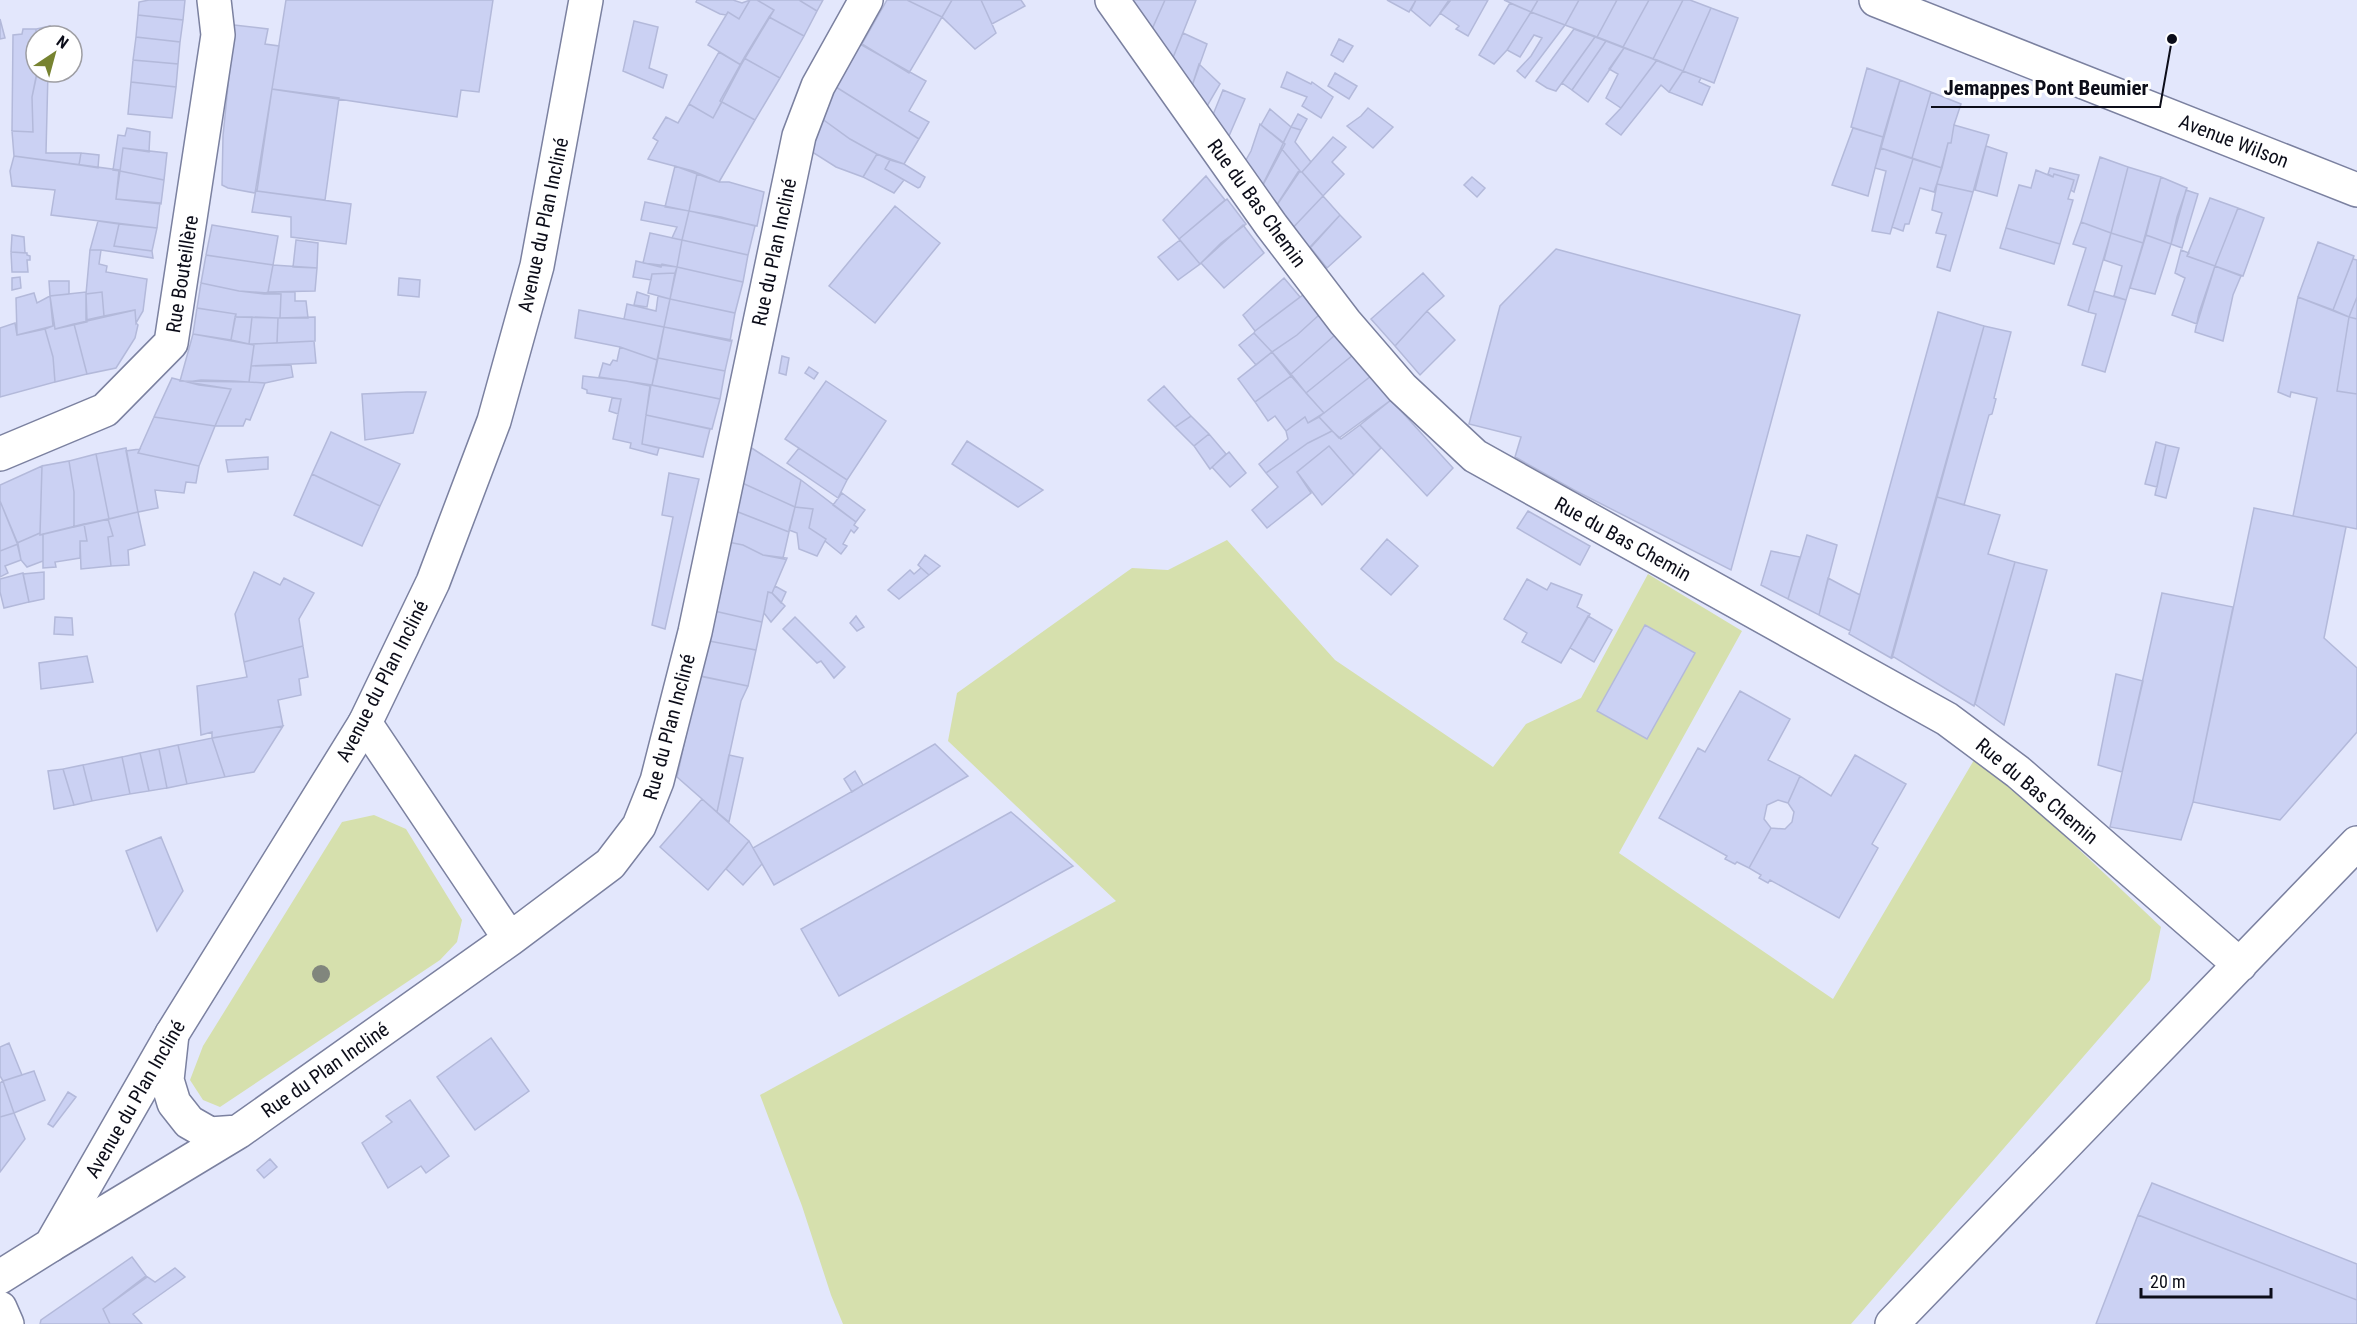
<svg xmlns="http://www.w3.org/2000/svg" width="2357" height="1324" font-family="'Roboto Condensed',sans-serif">
<rect width="100%" height="100%" fill="#e3e7fc"/>
<path fill="#d6e0ad" d="M1227 540 1335 660 1493 767 1526 724 1581 698 1648 574 1742 631 1619 853 1833 999 1974 760 2014 788 2161 927 2150 980 1851 1324H843L831 1295 802 1206 760 1095 1116 901 948 741 957 693 1132 568 1168 570Z
M374 815 406 829 462 920 457 942 440 960 220 1107 203 1100 190 1080 203 1046 342 822Z"/>
<path fill="#cbd1f3" stroke="#b3b9da" stroke-width="1.5" d="M149 0H185L183 20 138 15 139 2Z
M286 0H493L479 92 461 90 457 117 272 89Z
M697 0H733L742 3 750 0 739 19 728 12 726 15 720 14 696 2Z
M750 0H757L774 10 741 65 708 45 728 12 739 19Z
M757 0H799L817 11 804 36 769 17 774 10Z
M799 0H823L817 11Z
M887 0H907L942 17 909 73 862 44Z
M907 0H952L942 17Z
M952 0H981L996 33 975 49 942 17Z
M1021 0 1025 6 992 24 981 0Z
M1133 0H1165L1149 36 1130 8Z
M1165 0H1196L1170 65 1149 36Z
M1387 0H1416L1409 12Z
M1416 0H1449L1450 1 1430 26 1411 10Z
M1449 0H1488L1468 36 1456 29 1459 26 1440 13Z
M1504 0H1538L1531 12Z
M1538 0H1579L1565 25 1531 12Z
M1579 0H1617L1597 37 1565 25Z
M1617 0H1649L1623 47 1597 37Z
M1649 0H1683L1653 59 1623 47Z
M1683 0H1690L1711 8 1683 71 1653 59Z
M1510 3 1531 12 1507 50 1494 64 1479 55Z
M1711 8 1738 18 1714 83 1683 71Z
M1531 12 1565 25 1525 78 1517 71 1531 56 1542 38 1534 35 1520 57 1507 50Z
M138 15 183 20 180 42 136 37Z
M769 17 804 36 780 78 744 58Z
M0 19 5 38 0 39Z
M634 21 658 27 649 68 667 75 663 88 623 71Z
M234 25 268 29 265 44 279 46 255 193 228 188 222 185 223 136Z
M50 26V36H36V43V29Z
M23 29H36L37 74 32 97 33 132 12 131 13 35 22 34Z
M1574 29 1595 37 1556 91 1547 88 1536 81Z
M1183 33 1207 44 1192 86 1170 65Z
M136 37 180 42 178 64 133 60Z
M1595 37 1606 41 1572 90 1562 83Z
M1339 39 1353 46 1343 62 1331 55Z
M1606 41 1624 48 1588 102 1572 90Z
M860 44 926 81 909 111 929 122 919 139 836 87Z
M1624 48 1657 60 1621 108 1606 98 1618 74 1609 69Z
M719 52 741 65 713 118 689 104Z
M744 58 780 78 755 120 720 101Z
M133 60 178 64 176 87 131 82Z
M1657 60 1683 71 1669 92 1661 85 1621 135 1606 124 1621 108Z
M1199 64 1220 84 1199 120 1192 86Z
M1867 68 1900 80 1883 137 1851 127Z
M1683 71 1701 78 1699 82 1710 87 1702 105 1669 92Z
M37 72H48L46 153H81L79 165 14 156 12 131 33 132 32 97Z
M1287 72 1311 84 1312 82 1333 97 1321 118 1302 106 1307 97 1281 87Z
M1335 73 1357 86 1349 99 1328 86Z
M1900 80 1931 92 1912 158 1881 148Z
M131 82 176 87 172 118 128 114Z
M836 87 919 139 904 164 877 154 850 139 821 118Z
M272 89 339 98 325 200 257 191Z
M1223 90 1245 99 1229 136 1208 127Z
M1931 92 1961 104 1954 125 1951 143H1948L1942 168 1912 158Z
M722 102 755 120 719 182 693 171 648 159 658 141 653 138 666 117 678 123 689 104 713 118Z
M1368 108 1393 127 1373 148 1347 126 1361 116Z
M1270 109 1291 127 1283 143 1261 125Z
M1298 114 1307 119 1301 130 1291 127Z
M821 118 850 139 877 154 863 177 836 167 809 150Z
M1260 124 1285 144 1257 196 1237 176 1251 151Z
M1954 125 1989 135 1973 192 1937 184 1948 143H1951Z
M1291 127 1301 130 1295 142 1311 162 1302 172H1298L1300 171 1281 148Z
M127 128 150 132 149 152 123 148 120 171 113 170 118 135 125 136Z
M1853 128 1883 137 1868 196 1832 185Z
M1333 137 1346 147 1332 162 1344 174 1323 196 1302 172Z
M1986 146 2007 153 1997 196 1975 190Z
M123 148 167 153 164 180 120 171Z
M1281 148 1300 171 1269 217 1257 196Z
M1881 148 1913 159 1890 234 1872 231 1886 171 1875 168Z
M81 153 99 155 98 168 79 165Z
M877 154 890 160 885 169 904 180 894 193 863 177Z
M14 156 119 170 116 199 160 203 157 228 51 215 55 190 12 186 10 171Z
M2100 157 2128 167 2111 233 2081 222Z
M1913 159 1942 168 1934 192 1920 188 1909 224H1905L1903 231 1892 227Z
M890 160 904 164 925 177 920 187 918 188 885 169Z
M675 166 697 174 689 211 665 207Z
M2128 167 2161 177 2143 243 2111 233Z
M2050 168 2079 175 2074 192 2071 190 2074 180 2054 174 2053 177 2048 174Z
M2036 170 2053 177 2054 174 2074 180 2068 199 2073 200 2060 244 2006 228 2019 185 2031 188Z
M120 171 164 180 161 204 116 199Z
M1298 172H1302L1323 196 1287 234 1269 217Z
M697 174 719 182H729L764 192 757 226 689 211Z
M1206 176 1225 200 1179 239 1163 220Z
M1472 177 1485 188 1477 197 1464 185Z
M2161 177 2187 188 2177 217 2171 244 2146 235Z
M1937 184 1973 192 1950 271 1937 267 1946 235 1936 233 1942 213 1932 210Z
M256 189 257 191 351 204 346 244 291 237V217L252 212Z
M2186 190 2198 194 2182 248 2171 244Z
M1323 196 1340 215 1303 256 1287 234Z
M2210 198 2238 208 2215 266 2187 256Z
M1227 199 1246 224 1221 243 1200 264 1179 239Z
M645 202 689 211 682 240 672 238 677 227 641 220Z
M895 206 940 243 875 323 829 286Z
M2238 208 2264 218 2243 276 2215 266Z
M689 211 721 217 755 226 748 255 682 240Z
M1340 215 1361 237 1327 268 1310 247Z
M98 221 119 224 114 246 152 251 153 258 101 250H90Z
M2081 222 2111 233 2088 312 2068 305 2086 248 2073 244Z
M119 224 157 228 152 251 114 246Z
M212 225 278 236 273 265 206 255Z
M1243 225 1264 253 1224 288 1201 263Z
M2006 228 2060 244 2054 264 2000 248Z
M650 233 682 240 677 267 643 263Z
M2111 233 2143 243 2126 300 2114 296 2122 266 2104 260Z
M12 235 24 237 25 253 11 252Z
M2146 235 2171 244 2155 294 2130 288Z
M296 240 318 243 317 268 293 267Z
M682 240 748 255 743 282 677 267Z
M1180 240 1200 264 1178 280 1158 257Z
M2318 242 2354 256 2333 310 2298 297Z
M1556 249 1800 315 1731 570 1574 490 1515 457 1521 437 1469 424 1500 306Z
M90 250H101L99 264 107 266 106 272 147 279 143 311 136 323 135 310 104 316 102 292 86 294Z
M2181 250 2189 253 2187 256 2215 266 2197 324 2172 315 2185 278 2175 273Z
M11 252 27 253V255L30 256V260H27L28 272H12Z
M206 255 273 265 268 292 264 294 239 291 201 283Z
M2353 259 2357 260V297L2349 317 2333 310Z
M636 261 661 267 662 264 677 267 675 273 652 274 651 280 633 277Z
M273 265 317 268 315 291 268 292Z
M2215 266 2241 276 2233 295 2223 341 2195 332 2199 313Z
M677 267 743 282 735 313 670 299Z
M675 273 670 299 648 293 652 274Z
M1423 273 1444 296 1427 311 1395 346 1371 319Z
M20 277 21 288 12 290V278Z
M399 278 420 280 419 297 398 295Z
M1284 278 1300 297 1255 331 1243 315Z
M49 281H69V294L50 296Z
M201 283 239 291 281 294 280 318 235 317 236 314 197 308Z
M2094 291 2126 300 2105 372 2082 365 2096 314 2088 312Z
M86 292 87 322 55 329 50 296Z
M102 292 104 316 86 320V294Z
M268 292H295V301H306L308 318H280L281 294H264Z
M637 292 649 296 647 307 634 305Z
M34 293 37 303 50 296 53 326 17 335 16 298Z
M1303 295 1319 315 1297 335 1272 352 1254 333 1255 331Z
M658 296 670 299 664 327 624 319 627 304 656 311Z
M2298 297 2349 317 2337 391 2357 394V529L2293 516 2317 398 2291 392 2290 397 2278 392Z
M2357 297V319L2349 317Z
M670 299 735 313 730 341 664 327Z
M197 308 236 314 231 340 193 334Z
M135 310 136 323 138 325 135 338 116 368 87 374 74 324Z
M579 310 664 327 657 360 620 347 575 338Z
M1427 311 1455 340 1420 375 1395 346Z
M1938 312 1984 326 1891 658 1849 634Z
M1319 315 1335 335 1291 374 1272 352 1297 335Z
M235 317H252L249 344 231 340Z
M252 317 278 318 277 343 249 344Z
M315 317V341L277 343 278 318Z
M2349 317 2357 319V394L2337 391Z
M54 322 55 329 74 324 87 374 55 382 53 357 45 329 53 326Z
M15 323 17 335 45 329 53 357 55 382 0 397V328Z
M1984 326 2011 332 1994 398 1996 399 1992 414 1989 415 1964 505 1937 497Z
M664 327 732 340 725 371 658 358Z
M1254 333 1272 352 1256 365 1239 345Z
M193 334 254 345 249 382 180 381Z
M1335 335 1353 355 1306 393 1291 374Z
M314 341 316 363 251 366 254 345 252 344Z
M620 347 657 360 652 385 599 377 603 363 610 365 613 360 617 361Z
M1272 352 1291 376 1255 402 1238 379Z
M1353 355 1371 376 1324 413 1306 393Z
M782 356 789 358 786 375 779 373Z
M658 358 725 371 720 399 652 385Z
M291 365 293 377 265 383 249 382 251 366Z
M809 367 818 373 814 379 805 373Z
M583 376 626 381 650 386 642 444 659 448 657 455 630 448 631 443 613 439 621 399 587 393V390L582 388Z
M1291 376 1324 413 1308 423 1305 417 1286 431 1275 416 1268 421 1255 402Z
M1371 376 1391 400 1339 438 1319 417Z
M172 378 199 385 231 389 215 426 154 417Z
M201 380 233 381 265 383 250 420 246 419 243 426H215L231 389 187 382Z
M826 381 886 421 847 480 785 439Z
M651 385 720 399 712 429 646 415Z
M1164 386 1191 416 1175 427 1148 400Z
M407 392H426L413 433 365 440 362 394Z
M612 398 621 399 618 414 609 411Z
M1391 400 1453 468 1427 496 1360 425Z
M646 415 710 429 703 457 642 444Z
M1191 416 1209 434 1194 446 1175 427Z
M154 417 215 426 199 466 138 453Z
M1305 417 1308 423 1319 417 1332 431 1308 443 1266 473 1259 464 1288 439 1286 431Z
M1360 425 1381 448 1354 475 1329 446 1297 472 1311 493 1267 528 1252 510 1278 487 1266 473 1308 443 1332 431 1341 439Z
M331 432 400 464 380 506 312 474Z
M1209 434 1226 454 1210 469 1194 446Z
M967 441 1043 490 1018 507 952 464Z
M2156 442 2166 445 2157 487 2145 484Z
M747 445 801 480 795 507 740 482Z
M2166 445 2179 448 2166 498 2155 495Z
M1329 446 1354 475 1322 505 1297 472Z
M126 448 138 512 109 519 96 454Z
M799 448 847 480 838 498 787 463Z
M140 449 138 453 199 466 196 483 186 482 184 493 155 490 158 508 138 512 126 451Z
M1229 452 1246 473 1230 487 1212 467Z
M96 454 109 519 74 527V492L69 461Z
M268 457V469L228 472 226 460Z
M69 461 74 492V527L40 535 42 466Z
M42 466 40 533 17 543 0 501V485Z
M669 473 699 479 665 629 652 625 673 517 662 515Z
M312 474 380 506 362 546 294 515Z
M801 480 856 522 854 525 858 528 854 533 851 530 843 544 847 546 841 554 825 541 826 539 809 528 813 509 795 507Z
M740 482 795 507 789 532 733 510Z
M842 493 865 510 856 522 833 505Z
M1937 497 2000 515 1988 554 2015 562 1974 706 1894 657 1892 658Z
M0 501 18 544 0 551Z
M795 507 813 509 809 528 826 539 817 556 799 549 797 533 789 530Z
M2254 508 2346 527 2324 638 2357 668V732L2280 820 2193 802Z
M733 510 789 532 783 558 784 559 763 555 743 545 728 542Z
M1528 511 1590 546 1580 565 1517 528Z
M138 512 145 545 128 550 129 565 111 566 108 537 113 536 108 519Z
M108 519 113 536 108 537 111 566 81 569 80 541H87L84 524Z
M84 524 87 541H80V558L55 562 56 567 43 568V534Z
M40 533V535L43 534V561L27 567 21 560 17 543Z
M1807 535 1837 545 1819 615 1788 599Z
M1387 539 1418 566 1391 595 1361 569Z
M728 542 743 545 763 555 787 558 772 593 768 592 762 622 710 610Z
M18 544 21 560 5 566 8 573 0 577V551Z
M1771 551 1800 557 1788 599 1761 585Z
M925 555 940 566 929 575 918 565Z
M2015 562 2047 570 2004 725 1975 704Z
M921 568 929 575 899 599 888 590 910 570 914 574Z
M44 572V599L29 602 23 574Z
M254 572 280 585 284 578 314 593 299 619 303 646 244 662 235 614Z
M23 573 29 602 4 608 0 592V579Z
M1828 578 1860 595 1850 631 1819 615Z
M1527 579 1547 590 1551 583 1582 595 1577 607 1590 614 1561 663 1522 642 1527 633 1504 619Z
M775 586 786 592 781 603 772 593Z
M768 592 772 593 785 606 771 622 764 613Z
M2162 593 2233 607 2193 802 2181 840 2110 827Z
M710 610 762 622 756 650 704 640Z
M856 616 864 627 857 631 850 623Z
M1588 616 1612 630 1594 662 1570 648Z
M55 617 72 618 73 635 54 634Z
M795 617 845 667 834 678 821 661 817 663 783 629Z
M1645 625 1695 653 1647 739 1597 711Z
M704 640 756 650 748 686 696 675Z
M303 646 308 677 299 679 301 695 278 700 283 726 212 738V732L201 735 197 686 247 677 244 662Z
M87 656 93 682 41 689 39 663Z
M2116 674 2143 681 2122 772 2098 765Z
M699 676 748 686 741 701 717 812 677 777Z
M1740 691 1790 719 1768 760 1800 776 1788 803 1778 800 1767 805 1764 819 1771 828 1749 868 1737 862 1735 864 1725 859 1727 856 1659 818 1698 748 1705 752Z
M283 726 254 772 225 777 212 738Z
M212 738 225 777 187 784 178 745Z
M935 744 968 776 774 885 753 848Z
M178 745 187 784 167 788 159 749Z
M159 749 167 788 149 791 140 753Z
M140 753 149 791 130 794 122 757Z
M729 755 743 758 729 822 717 812Z
M1855 755 1906 784 1872 844 1878 848 1839 918 1770 880 1768 883 1759 878 1761 875 1749 868 1771 828 1785 829 1792 822 1794 812 1788 803 1800 776 1831 796Z
M122 757 130 794 92 801 83 765Z
M83 765 92 801 74 805 63 769Z
M63 769 74 805 54 809 48 771Z
M855 771 863 785 852 792 844 779Z
M702 799 749 841 708 890 660 847Z
M1011 812 1073 866 839 996 801 929Z
M161 837 183 891 157 931 126 851Z
M749 841 762 864 743 885 726 869Z
M491 1038 529 1091 475 1130 437 1077Z
M9 1043 22 1075 3 1081 0 1076V1047Z
M34 1071 45 1100 14 1113 3 1081Z
M3 1081 14 1113 0 1117V1083Z
M68 1092 76 1097 53 1127 48 1124Z
M410 1100 449 1156 426 1173 421 1166 388 1188 362 1143 392 1122 386 1116Z
M14 1113 25 1139 0 1172V1117Z
M270 1159 277 1167 264 1178 257 1170Z
M2152 1183 2357 1264V1300L2138 1215Z
M2138 1215 2357 1300V1324H2096Z
M132 1257 147 1277 103 1309 110 1324H40L41 1320Z
M175 1268 185 1277 133 1314 142 1324H110L103 1309 146 1276 155 1282Z"/>
<g fill="none" stroke-linecap="round" stroke-linejoin="round">
<g stroke="#7b81a0" stroke-width="36">
<path id="minor" d="M1112 0 1271 225 1345 322 1402 388 1475 456 1947 719 2018 772 2240 965
M0 454 105 410 171 343 218 35 214 0
M365 723 510 939
M172 1034 167 1080 174 1103 189 1122 210 1134 238 1132
M51 1245 238 1132 510 939 610 864 639 826 657 781 695 632 799 136 818 86 866 0
M1892 1324 2357 843"/>
</g>
<g stroke="#7b81a0" stroke-width="36">
<path id="tertiary" d="M0 1277 51 1245 172 1034 365 723 433 582 494 421 537 266 586 0
M0 1308 7 1324"/>
</g>
<g stroke="#7b81a0" stroke-width="36">
<path id="primary" d="M1876 0 2357 190"/>
</g>
<use href="#minor" stroke="#fff" stroke-width="33"/>
<use href="#tertiary" stroke="#fff" stroke-width="33"/>
<use href="#primary" stroke="#fff" stroke-width="33"/>
</g>
<circle fill="#81867d" cx="321" cy="974" r="9"/>
<g text-anchor="middle" stroke-width="6" stroke-linejoin="round" paint-order="stroke">
<g font-size="20" fill="#0c0d19" stroke="#fff">
<text transform="translate(2234 141) rotate(21)" y="7">Avenue Wilson</text>
<text transform="translate(1257 203) rotate(54)" y="7">Rue du Bas Chemin</text>
<text transform="translate(543 225) rotate(-78)" y="7">Avenue du Plan Incliné</text>
<text transform="translate(774 252) rotate(-78)" y="7">Rue du Plan Incliné</text>
<text transform="translate(182 274) rotate(-81)" y="7">Rue Bouteillère</text>
<text transform="translate(1623 539) rotate(29)" y="7">Rue du Bas Chemin</text>
<text transform="translate(382 681) rotate(-63)" y="7">Avenue du Plan Incliné</text>
<text transform="translate(669 727) rotate(-75)" y="7">Rue du Plan Incliné</text>
<text transform="translate(2037 791) rotate(40)" y="7">Rue du Bas Chemin</text>
<text transform="translate(325 1070) rotate(-35)" y="7">Rue du Plan Incliné</text>
<text transform="translate(135 1099) rotate(-60)" y="7">Avenue du Plan Incliné</text>
</g>
</g>
<path fill="none" stroke="#0c0d19" stroke-width="2" d="M2172 39L2160 107H1931"/>
<circle fill="#0c0d19" stroke="#fff" stroke-width="2" cx="2172" cy="39" r="6"/>
<g font-size="21" text-anchor="middle" font-weight="bold" fill="#0c0d19" stroke="#fff" stroke-width="6" stroke-linejoin="round" paint-order="stroke">
<text x="2046" y="95">Jemappes Pont Beumier</text>
</g>
<g transform="translate(54 54) rotate(36)"><circle r="28" fill="#ffffff" stroke="#9e9ea3" stroke-width="1.5"/>
<path d="M0-4.5L10 22L0 15L-10 22Z" fill="#778330"/>
<text y="-9" font-size="16" font-weight="bold" text-anchor="middle" fill="#0c0d19">N</text>
</g>
<path d="M2141 1288v9h130v-9" fill="none" stroke="#0c0d19" stroke-width="3"/>
<text x="2150" y="1288" font-size="18" fill="#0c0d19" stroke="#ffffff" stroke-width="4.5" paint-order="stroke">20 m</text>
</svg>
